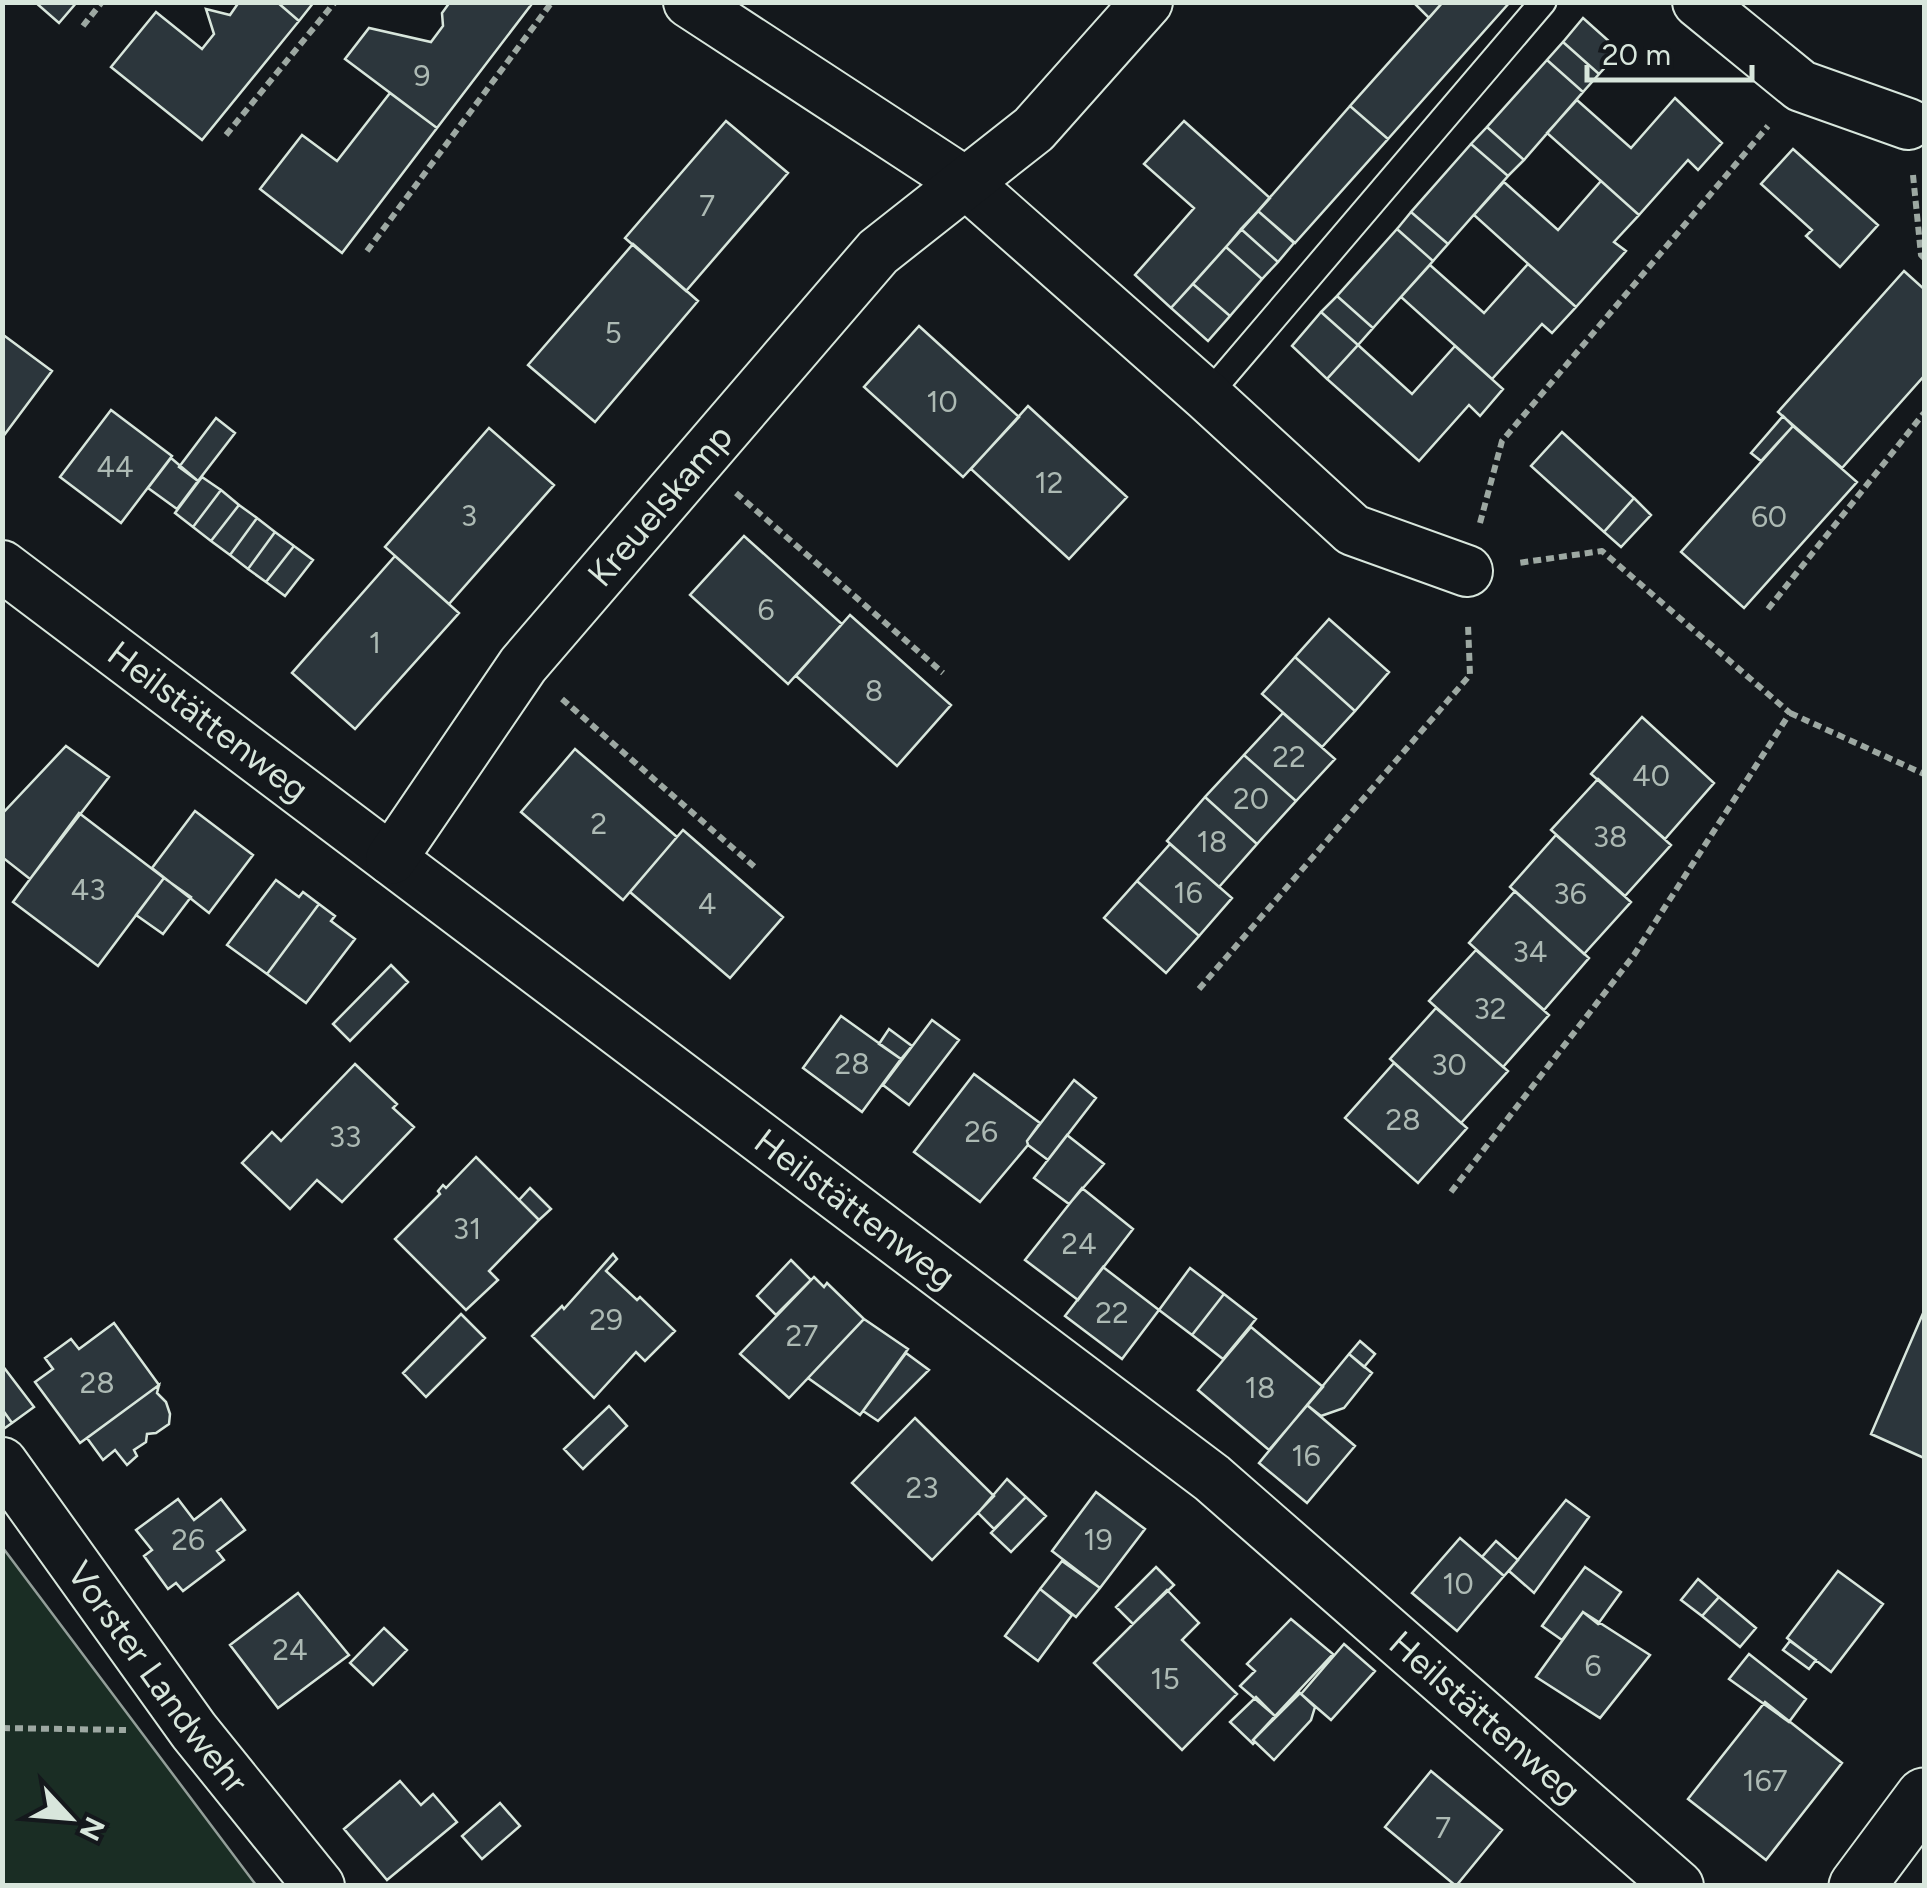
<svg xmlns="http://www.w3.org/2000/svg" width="1927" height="1888" font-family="Figtree,sans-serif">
<rect width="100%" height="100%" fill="#14181c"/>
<path fill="#1a2d24" stroke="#939e99" stroke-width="2.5" d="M3 1548 256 1885H3Z"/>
<path fill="#2c363c" stroke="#d8e6dc" stroke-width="2.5" d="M35 2H77L59 23Z
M239 2H277L299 21 202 140 111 67 156 12 202 49 214 34 206 9 230 15Z
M277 2H314L299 21Z
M450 2H527L531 5 437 128 345 59 369 28 431 42 443 26 442 13Z
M1413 2H1443L1429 18Z
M1443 2H1510L1388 139 1350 106Z
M1583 18 1620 51 1599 74 1563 42Z
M1563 42 1599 74 1583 92 1547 60Z
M1547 60 1583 92 1524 160 1487 127Z
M390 93 437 128 342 253 260 189 302 135 337 161Z
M1675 98 1722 143 1698 170 1688 160 1639 215 1547 133 1577 100 1631 148Z
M1350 106 1388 139 1295 243 1258 211Z
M726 121 788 173 686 291 625 238Z
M1184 121 1270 198 1171 308 1135 275 1194 208 1144 164Z
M1487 127 1524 160 1508 176 1471 144Z
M1471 144 1508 176 1448 244 1411 212Z
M1793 149 1878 225 1840 267 1806 236 1812 230 1761 184Z
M1601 181 1639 215 1614 242 1626 251 1576 307 1474 215 1504 182 1558 230Z
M1258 211 1294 243 1278 262 1241 229Z
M1411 212 1448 244 1433 261 1397 229Z
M1241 229 1278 262 1262 279 1226 247Z
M1397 229 1433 261 1373 328 1337 296Z
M633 244 698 301 595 422 528 365Z
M1226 247 1262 279 1230 316 1193 284Z
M1528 264 1576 307 1552 333 1542 324 1492 379 1401 297 1430 265 1484 313Z
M1904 271 1924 289V376L1842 468 1778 412Z
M1193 284 1230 316 1208 341 1171 308Z
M1337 296 1373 328 1358 345 1321 312Z
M1321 312 1358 345 1327 379 1292 346Z
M919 326 1019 417 963 477 864 387Z
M2 334 52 371 2 438Z
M1358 345 1412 394 1455 346 1503 389 1480 416 1469 405 1419 461 1327 379Z
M1028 406 1127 497 1069 559 971 469Z
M111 410 172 456 121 523 60 477Z
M1783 416 1793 426 1761 461 1751 453Z
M216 418 235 433 198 481 179 467Z
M1793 426 1857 482 1744 608 1681 552Z
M489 428 554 485 449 604 385 547Z
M1562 432 1634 498 1604 532 1531 466Z
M171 458 198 481 177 509 148 488Z
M202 477 221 490 193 527 175 513Z
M221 490 239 505 211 541 193 527Z
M1634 498 1651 515 1621 547 1604 532Z
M239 505 257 518 230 555 211 541Z
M257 518 275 532 248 569 230 555Z
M275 532 294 546 266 582 248 569Z
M744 536 842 624 788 684 690 595Z
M294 546 313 560 285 596 266 582Z
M395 556 459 613 355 729 292 673Z
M850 615 951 705 897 766 796 676Z
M1329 619 1389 672 1355 711 1295 657Z
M1295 657 1355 711 1322 747 1262 694Z
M1283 713 1335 759 1296 801 1244 755Z
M1642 717 1714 783 1665 839 1591 774Z
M66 746 109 777 30 879 2 857V814Z
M575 749 677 837 623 900 521 812Z
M1244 755 1296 801 1257 844 1205 797Z
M1598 779 1671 845 1625 896 1551 830Z
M1205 797 1257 844 1219 887 1167 841Z
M195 811 253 855 209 913 152 868Z
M79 813 164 878 98 966 13 902Z
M683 830 783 917 730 978 630 892Z
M1556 835 1631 902 1584 954 1510 887Z
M1170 844 1232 898 1199 936 1137 881Z
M164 878 191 897 163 934 136 915Z
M276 880 299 897 303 892 319 904 267 974 227 945Z
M1137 881 1199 936 1166 973 1104 918Z
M1515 891 1589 958 1544 1010 1469 943Z
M319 904 335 916 331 921 355 939 306 1003 267 974Z
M1476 950 1549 1015 1503 1067 1429 1001Z
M391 965 408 982 350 1041 333 1024Z
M1436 1008 1508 1071 1461 1123 1390 1059Z
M841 1016 901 1059 862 1112 803 1068Z
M932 1020 959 1040 909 1105 883 1085Z
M889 1029 912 1046 901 1059 879 1044Z
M1394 1063 1467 1128 1418 1183 1345 1118Z
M355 1064 397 1104 393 1108 414 1127 342 1202 317 1180 290 1209 242 1163 272 1132 281 1141Z
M974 1074 1040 1123 1027 1141 1028 1145 980 1202 914 1152Z
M1074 1080 1096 1098 1048 1160 1028 1145 1027 1141Z
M1067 1135 1104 1164 1069 1204 1034 1178Z
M476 1157 539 1220 489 1271 498 1280 466 1310 395 1239 440 1194 438 1191 443 1185 446 1188Z
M530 1188 551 1209 539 1220 519 1200Z
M1082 1188 1133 1229 1078 1300 1025 1260Z
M613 1254 617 1259 606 1271 637 1300 640 1297 675 1331 645 1361 636 1352 594 1398 532 1336 562 1306 564 1309Z
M791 1260 811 1280 776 1315 757 1296Z
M1103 1267 1159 1310 1122 1359 1065 1316Z
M1190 1268 1224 1294 1192 1335 1159 1310Z
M814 1277 824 1287 827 1283 864 1319 789 1398 740 1354Z
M1224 1294 1256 1319 1223 1359 1192 1335Z
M1924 1311V1458L1871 1434Z
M461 1314 485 1338 426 1397 403 1373Z
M864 1319 908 1349 860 1415 808 1378Z
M114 1323 159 1385 80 1443 35 1382 53 1369 45 1358 71 1339 79 1349Z
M1251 1327 1323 1387 1269 1450 1198 1390Z
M1360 1341 1375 1354 1364 1367 1349 1354Z
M906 1353 929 1370 878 1421 863 1411Z
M1349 1354 1372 1373 1344 1408 1321 1416 1307 1405Z
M2 1365 34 1407 12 1423 2 1409Z
M159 1385 157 1393 166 1402 170 1414 169 1424 156 1433 147 1434 146 1442 134 1450 137 1456 127 1465 115 1450 103 1460 87 1438Z
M1307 1405 1355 1446 1307 1503 1259 1463Z
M609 1406 627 1426 583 1469 564 1449Z
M2 1409 12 1423 2 1430Z
M915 1418 994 1496 932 1560 852 1483Z
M1007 1479 1026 1497 994 1529 978 1513Z
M1096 1492 1145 1529 1100 1588 1052 1551Z
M1026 1497 1046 1516 1011 1552 991 1533Z
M178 1499 194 1520 221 1499 245 1530 217 1551 224 1560 183 1591 176 1583 168 1589 144 1556 152 1550 136 1530Z
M1566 1500 1589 1517 1534 1593 1509 1571Z
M1460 1538 1504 1576 1457 1631 1412 1593Z
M1496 1541 1518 1560 1504 1576 1482 1557Z
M1062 1561 1100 1588 1076 1617 1040 1589Z
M1156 1567 1174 1585 1133 1624 1116 1607Z
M1585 1567 1621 1592 1598 1624 1583 1612 1562 1640 1542 1626Z
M1838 1571 1883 1604 1831 1672 1787 1638Z
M1698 1579 1719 1597 1702 1616 1681 1600Z
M1040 1589 1072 1615 1038 1661 1005 1636Z
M1167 1590 1199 1623 1182 1640 1237 1694 1182 1750 1094 1663Z
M298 1593 349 1655 278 1708 230 1645Z
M1719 1597 1756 1628 1740 1647 1702 1616Z
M1583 1612 1650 1655 1600 1718 1536 1677Z
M1291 1619 1333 1654 1275 1716 1240 1686 1255 1671 1247 1664Z
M384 1628 407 1650 373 1685 350 1663Z
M1790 1641 1816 1660 1809 1669 1783 1650Z
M1344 1644 1375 1671 1331 1720 1301 1694Z
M1749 1654 1806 1699 1789 1722 1729 1679Z
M1300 1693 1315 1707 1311 1720 1274 1760 1253 1740Z
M1256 1697 1275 1716 1253 1740 1255 1742 1253 1744 1230 1722Z
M1765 1702 1842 1763 1766 1860 1688 1799Z
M1431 1771 1502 1830 1456 1886 1385 1827Z
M400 1781 421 1805 433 1794 457 1822 387 1880 344 1829Z
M500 1803 520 1826 482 1859 462 1836Z"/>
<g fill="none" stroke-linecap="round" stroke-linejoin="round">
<g stroke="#d8e6dc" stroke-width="29">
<path id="service" d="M1207 396 1543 2"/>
</g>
<g stroke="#d8e6dc" stroke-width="54">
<g id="minor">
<path d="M689 2 966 183 1207 396 1353 530 1467 571"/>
<path d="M1698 2 1801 86 1908 124"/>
<path id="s1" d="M2 566 1212 1478 1678 1886"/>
<path id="s2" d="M391 859 523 665 878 252 1034 129 1147 2"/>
<path id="s3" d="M2 1463 194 1731 319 1886"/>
</g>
</g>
<g stroke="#d8e6dc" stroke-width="59">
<path id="secondary" d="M1857 1886 1924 1796"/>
</g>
<path stroke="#9da8a2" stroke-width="6" stroke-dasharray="8 5" stroke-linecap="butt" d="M83 26 102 2
M226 135 335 2
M1913 175 1921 255 1924 258
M367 251 552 2
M736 493 943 673
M1480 523 1502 441 1768 126
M1768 609 1924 413
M562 699 757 869
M1790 713 1924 774
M1199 989 1470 675 1468 624
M1451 1192 1634 955 1790 713 1602 551 1518 563
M2 1728 126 1730"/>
<use href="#service" stroke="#14181c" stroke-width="25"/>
<use href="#minor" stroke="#14181c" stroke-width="50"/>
<use href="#secondary" stroke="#14181c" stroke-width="55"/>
</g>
<g text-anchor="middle" stroke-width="8" stroke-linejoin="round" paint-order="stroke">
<g font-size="30" fill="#adbab4">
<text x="422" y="86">9</text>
<text x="707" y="216">7</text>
<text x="613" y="343">5</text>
<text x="942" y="412">10</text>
<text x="115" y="477">44</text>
<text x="1049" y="493">12</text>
<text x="469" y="526">3</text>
<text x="1769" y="527">60</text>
<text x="766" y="620">6</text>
<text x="375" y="653">1</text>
<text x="874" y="701">8</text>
<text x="1289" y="767">22</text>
<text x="1651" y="786">40</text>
<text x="1251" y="809">20</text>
<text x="599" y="834">2</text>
<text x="1610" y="847">38</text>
<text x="1212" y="852">18</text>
<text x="88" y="900">43</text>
<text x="1188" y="903">16</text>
<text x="1570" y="904">36</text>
<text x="707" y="914">4</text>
<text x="1530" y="962">34</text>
<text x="1490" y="1019">32</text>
<text x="852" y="1074">28</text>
<text x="1449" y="1075">30</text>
<text x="1403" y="1130">28</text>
<text x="981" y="1142">26</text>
<text x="345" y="1147">33</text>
<text x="467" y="1239">31</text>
<text x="1079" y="1254">24</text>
<text x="1112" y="1323">22</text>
<text x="606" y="1330">29</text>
<text x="802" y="1346">27</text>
<text x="97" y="1393">28</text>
<text x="1260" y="1398">18</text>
<text x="1306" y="1466">16</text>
<text x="922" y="1498">23</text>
<text x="188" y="1550">26</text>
<text x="1098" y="1550">19</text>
<text x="1458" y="1594">10</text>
<text x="290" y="1660">24</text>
<text x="1593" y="1676">6</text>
<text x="1165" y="1689">15</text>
<text x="1765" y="1791">167</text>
<text x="1443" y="1838">7</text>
</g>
<g font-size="35" fill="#d8e6dc" stroke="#14181c">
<text dy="12" stroke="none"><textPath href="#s2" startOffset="445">Kreuelskamp</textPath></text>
<text dy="12" stroke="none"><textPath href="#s1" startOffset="258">Heilstättenweg</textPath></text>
<text dy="12" stroke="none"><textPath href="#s1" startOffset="1068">Heilstättenweg</textPath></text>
<text dy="12" stroke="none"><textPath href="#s3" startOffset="265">Vorster Landwehr</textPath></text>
<text dy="12" stroke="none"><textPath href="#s1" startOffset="1878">Heilstättenweg</textPath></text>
</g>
</g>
<rect width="1927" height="1888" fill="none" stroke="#d8e6dc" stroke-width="10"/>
<g transform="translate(70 1818) rotate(116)" stroke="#14181c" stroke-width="8" paint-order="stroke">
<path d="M0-8L18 38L0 25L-18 38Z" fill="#d8e6dc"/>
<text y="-15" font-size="28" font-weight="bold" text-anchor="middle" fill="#d8e6dc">N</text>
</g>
<path d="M1587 65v15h165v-15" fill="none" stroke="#d8e6dc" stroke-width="5"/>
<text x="1602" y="65" font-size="30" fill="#d8e6dc" stroke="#14181c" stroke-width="8" paint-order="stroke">20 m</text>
</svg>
